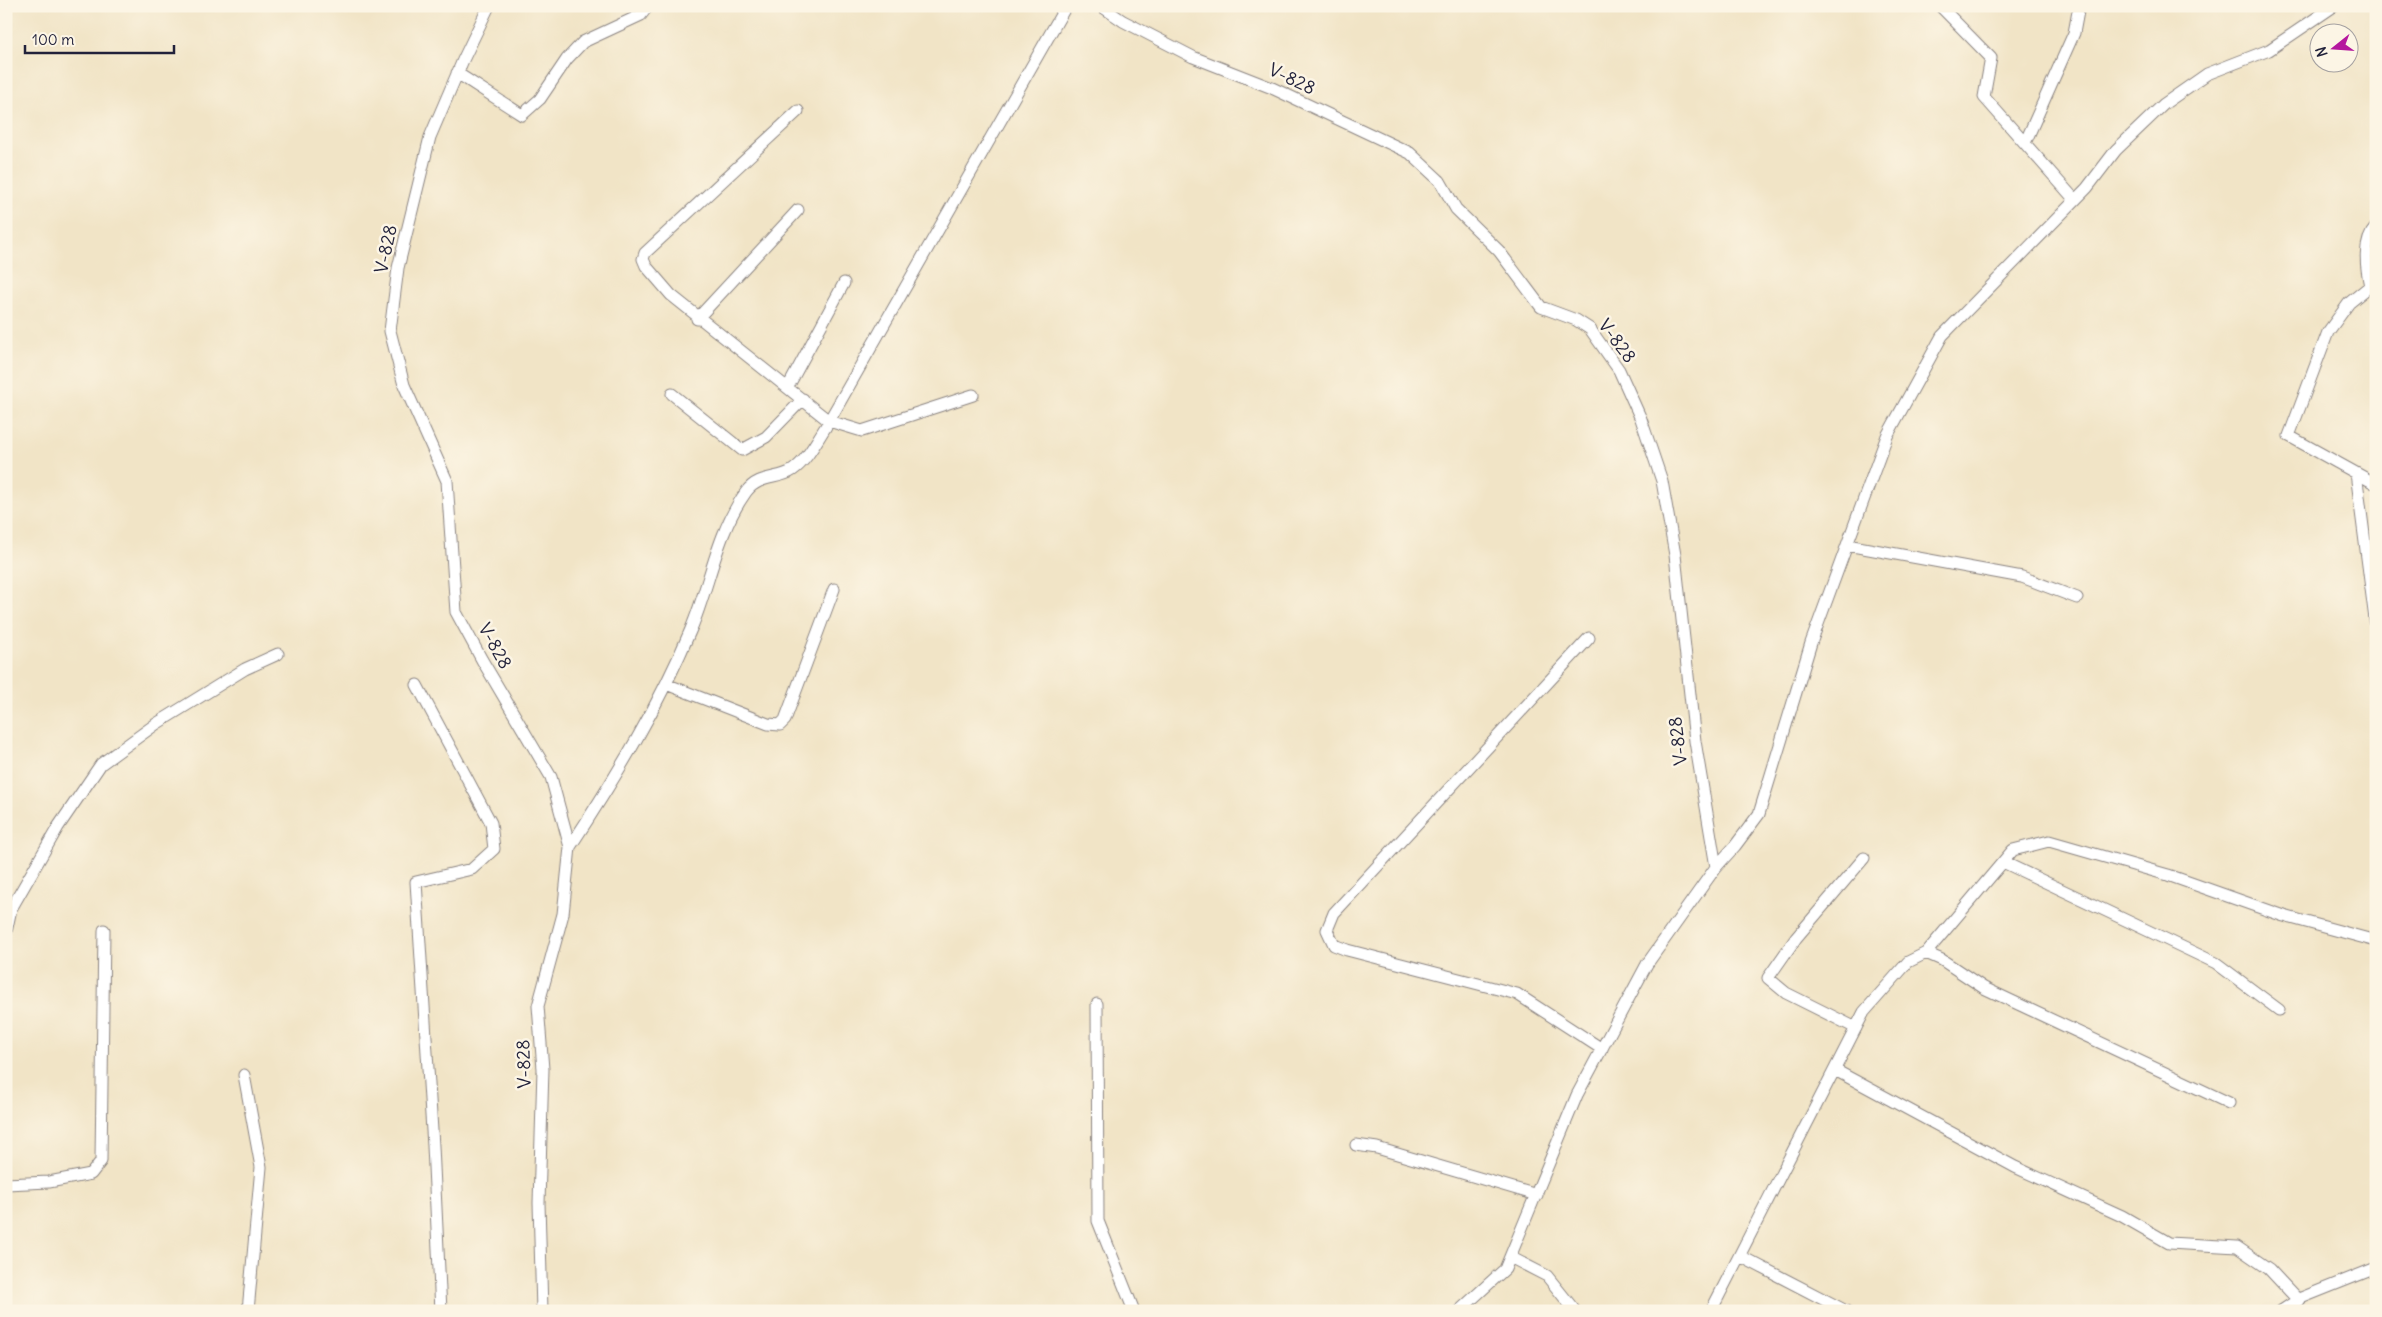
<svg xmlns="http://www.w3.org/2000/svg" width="2382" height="1317" font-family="Delius,sans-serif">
<rect width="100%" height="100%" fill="#fcf5e5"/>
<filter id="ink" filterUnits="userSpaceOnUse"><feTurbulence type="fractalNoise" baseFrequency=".02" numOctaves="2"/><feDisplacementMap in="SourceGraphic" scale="10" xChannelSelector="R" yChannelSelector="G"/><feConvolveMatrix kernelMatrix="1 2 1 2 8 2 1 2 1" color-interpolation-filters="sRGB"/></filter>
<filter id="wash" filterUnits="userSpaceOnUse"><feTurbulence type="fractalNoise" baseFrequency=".0096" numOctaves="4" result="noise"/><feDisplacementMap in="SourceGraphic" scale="20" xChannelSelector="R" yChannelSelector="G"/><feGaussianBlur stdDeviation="1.12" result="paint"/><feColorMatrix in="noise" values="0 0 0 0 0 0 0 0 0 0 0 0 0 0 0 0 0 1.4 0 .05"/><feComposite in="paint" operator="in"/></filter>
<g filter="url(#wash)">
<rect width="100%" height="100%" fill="#f1e4c6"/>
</g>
<g filter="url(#ink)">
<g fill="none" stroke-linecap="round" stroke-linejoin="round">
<g stroke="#8a8380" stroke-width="13">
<path id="minor" d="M489 6 463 60 430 137 398 268 390 331 404 385 447 481 456 612 482 660 551 777 570 847 563 914 538 1006 543 1069 539 1203 542 1311
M1101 6 1123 21 1193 57 1272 88 1410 153 1440 181 1456 209 1499 251 1541 307 1576 320 1590 329 1619 370 1641 419 1662 481 1675 555 1695 741 1716 867
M1940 6 1991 58 1984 97 2075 200
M457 73 522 115 540 99 567 59 583 42 641 15 648 6
M798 111 645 253 643 259 646 266 671 295 829 421 862 431 973 395
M2025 143 2074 33 2079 6
M2376 227C2362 242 2366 268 2370 286L2349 303 2328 332 2289 436 2376 484
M697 319 798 210
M788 387 844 283
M672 394 742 450 766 437 803 399
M2356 473 2376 627
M1847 545 2022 577 2077 598
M1589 638 1334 913 1327 930 1334 945 1347 950 1517 994 1602 1049
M666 684 768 724 780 725 785 720 834 589
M417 685 491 823 494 849 472 869 416 882 433 1146 441 1311
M570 847C616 777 659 706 691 629 710 584 717 532 746 492 759 474 779 480 793 470 807 460 816 442 825 428L1066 6
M2003 862 2216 963 2279 1010
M6 932 11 909 58 827 101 764 156 724 245 669 278 654
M1926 953 2013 850 2049 841 2168 875 2284 916 2376 941
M1097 1004 1098 1221 1134 1311
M1856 1028 1786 993 1768 978 1796 938 1864 858
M1835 1070 2015 1167 2122 1216 2169 1243 2237 1247 2269 1269 2299 1301
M244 1075 261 1167 248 1311
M1356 1145 1377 1148 1537 1195
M6 1184 49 1182 91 1174 101 1161 104 930
M1740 1256 1846 1311
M1510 1257 1547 1276 1575 1311
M1459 1311 1505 1269 1577 1095 1647 964 1716 867 1735 846 1759 814 1811 643 1887 436 1942 336 2087 188 2116 150 2164 104 2207 74 2269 50 2334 6
M1711 1311 1864 1012 1908 962 1926 953 1942 960 1984 988 2229 1103
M2281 1311 2301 1298 2376 1268"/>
</g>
<use href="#minor" stroke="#fff" stroke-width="11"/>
</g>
</g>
<g text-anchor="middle" stroke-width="5" stroke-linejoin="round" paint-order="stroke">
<g font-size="18" fill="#22223b" stroke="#fcf5e5">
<text transform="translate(1292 79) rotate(25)" y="6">V-828</text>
<text transform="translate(386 249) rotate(-78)" y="6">V-828</text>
<text transform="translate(1617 341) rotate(53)" y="6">V-828</text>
<text transform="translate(495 646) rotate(61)" y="6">V-828</text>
<text transform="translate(1678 741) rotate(-97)" y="6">V-828</text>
<text transform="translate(524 1064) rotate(-92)" y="6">V-828</text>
</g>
</g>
<rect width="2382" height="1317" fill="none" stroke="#fcf5e5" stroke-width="25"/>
<g transform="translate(2334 48) rotate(253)"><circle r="24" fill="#fcf5e5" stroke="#a5a1a1"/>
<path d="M0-4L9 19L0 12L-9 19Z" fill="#b5179e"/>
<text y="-8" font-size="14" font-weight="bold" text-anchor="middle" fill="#22223b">N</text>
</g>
<path d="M25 45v8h149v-8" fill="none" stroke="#22223b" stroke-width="2.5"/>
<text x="32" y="45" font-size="15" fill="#22223b" stroke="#fcf5e5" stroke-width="4" paint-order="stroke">100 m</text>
</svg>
